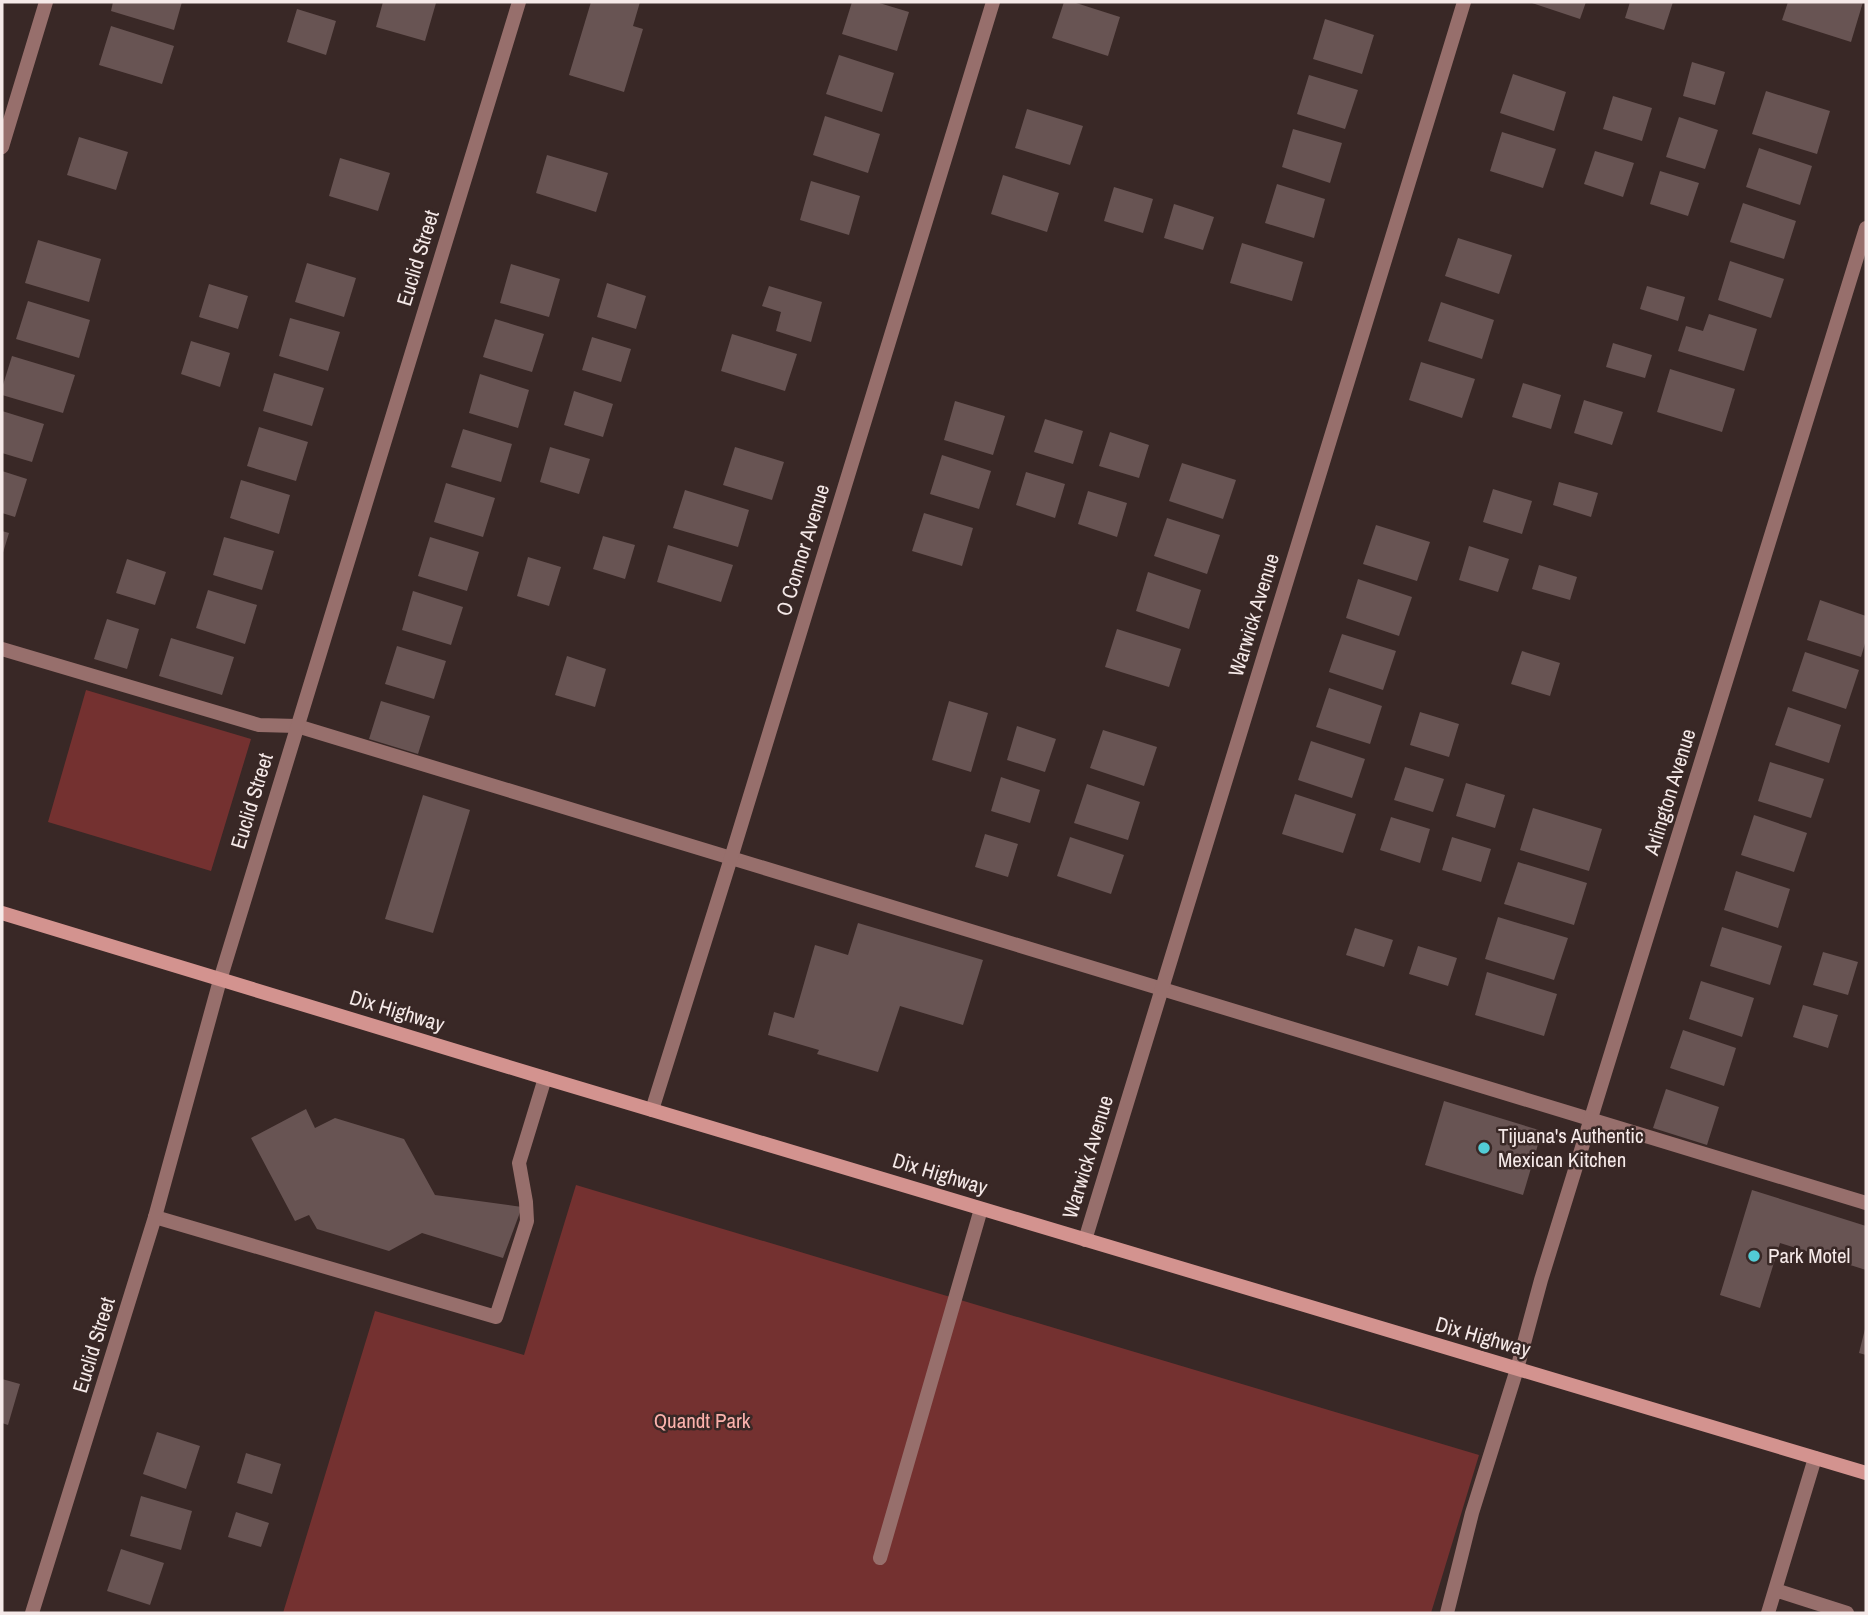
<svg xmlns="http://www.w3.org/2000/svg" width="1868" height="1615" font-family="'Archivo Narrow',sans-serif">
<rect width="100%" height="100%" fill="#392826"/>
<path fill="#743130" d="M86 690 251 739 211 871 48 822Z
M576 1185 1479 1455 1431 1613H283L375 1311 524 1355Z"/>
<path fill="#685453" d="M113 2H182L174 30 111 11Z
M383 2 436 3 425 41 376 27Z
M591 2H640L633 26 643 29 624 92 569 75Z
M852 2H876L909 12 897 51 842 34Z
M1064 2H1073L1120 17 1108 56 1052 38Z
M1529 2H1586L1580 19Z
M1630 2H1673L1664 30 1625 18Z
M1788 2H1863L1851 42 1782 20Z
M297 9 336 21 326 55 287 42Z
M1325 19 1374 35 1362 74 1313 59Z
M111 26 174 46 162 84 99 65Z
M839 55 894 73 882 112 826 94Z
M1692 62 1725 72 1715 105 1683 96Z
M1513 74 1566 92 1554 131 1500 113Z
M1309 75 1358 90 1345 129 1297 114Z
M1766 91 1830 111 1817 154 1752 134Z
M1613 96 1652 108 1642 141 1603 129Z
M1027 109 1083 126 1070 165 1015 148Z
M825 116 880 134 868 173 813 155Z
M1679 117 1718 130 1705 169 1666 157Z
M1293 129 1342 143 1330 183 1282 167Z
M1502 132 1556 149 1543 188 1490 171Z
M79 137 128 152 116 190 67 175Z
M1759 148 1812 166 1800 205 1746 187Z
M1595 151 1634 163 1623 197 1584 184Z
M547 155 608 173 596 212 536 193Z
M340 158 390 173 378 211 329 196Z
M1660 171 1699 183 1688 216 1650 204Z
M1003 175 1059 193 1047 232 991 214Z
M811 181 860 196 849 235 800 220Z
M1277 184 1325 199 1314 238 1265 223Z
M1114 187 1153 199 1143 233 1104 221Z
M1743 203 1796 221 1784 259 1730 242Z
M1174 204 1214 217 1203 250 1164 238Z
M1458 238 1512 255 1499 294 1445 276Z
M38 240 101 259 89 302 25 283Z
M1242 243 1303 262 1292 301 1230 283Z
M1730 261 1784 279 1771 318 1718 300Z
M307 263 356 278 344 317 295 302Z
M511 264 560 279 549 317 500 303Z
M607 283 646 296 636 329 597 317Z
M209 284 248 296 238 329 199 317Z
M769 286 822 302 811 342 776 331 781 312 762 306Z
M1647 286 1685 297 1678 321 1640 309Z
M28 301 90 320 79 358 16 339Z
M1441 302 1494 320 1482 359 1428 341Z
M1709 314 1757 329 1744 371 1678 351 1686 326 1703 331Z
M290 318 340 332 328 371 279 356Z
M495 319 544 334 532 372 483 357Z
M732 334 797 354 785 391 721 371Z
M592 337 631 349 621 382 582 370Z
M191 341 230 353 220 387 181 374Z
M1613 343 1652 355 1645 378 1606 367Z
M12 356 75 375 63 413 2 395V388Z
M1421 362 1475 379 1462 418 1409 400Z
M1670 369 1735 389 1722 432 1657 412Z
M274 373 324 388 312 426 263 411Z
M480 374 529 390 518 428 469 413Z
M1523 383 1561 395 1551 429 1512 417Z
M574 391 613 404 603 437 564 425Z
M1584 400 1623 412 1612 445 1574 433Z
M955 401 1005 416 993 455 944 440Z
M2 411 44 424 32 462 2 453Z
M1045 419 1083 431 1073 464 1034 452Z
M259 427 308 442 296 481 247 466Z
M463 429 512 444 501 482 451 467Z
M1110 432 1149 445 1139 478 1099 466Z
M550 447 590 459 579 494 540 482Z
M735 447 784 462 772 500 723 485Z
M942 455 991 471 979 509 930 494Z
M1182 463 1236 480 1223 519 1169 501Z
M2 471 27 479 15 517 2 513Z
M1026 472 1065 484 1055 518 1016 505Z
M241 480 290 495 279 534 230 518Z
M1559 482 1598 493 1591 517 1553 505Z
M446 483 495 498 483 537 434 522Z
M1493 489 1532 501 1522 534 1483 522Z
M685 490 749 510 738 547 673 528Z
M1088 491 1127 503 1117 537 1078 524Z
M924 513 973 528 962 566 912 551Z
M1167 518 1220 535 1207 574 1154 556Z
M1376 525 1430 542 1417 581 1363 564Z
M2 531 9 533 2 556Z
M603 536 635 545 625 579 593 569Z
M224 537 274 551 262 590 213 575Z
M430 537 479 552 467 591 418 576Z
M668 545 733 565 721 602 657 582Z
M1469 546 1509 559 1498 592 1459 580Z
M528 557 561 567 549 606 517 596Z
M127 559 166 572 155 605 116 593Z
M1539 565 1577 577 1570 600 1532 589Z
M1148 572 1201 590 1189 629 1136 611Z
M1358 579 1412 597 1399 636 1346 618Z
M208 590 257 605 245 644 196 628Z
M413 591 463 607 451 645 402 630Z
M1820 600 1866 616V640L1861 657 1807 640Z
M107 619 139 629 127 669 94 659Z
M1117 629 1181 649 1169 687 1105 667Z
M1342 634 1396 651 1383 690 1329 672Z
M171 638 234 657 222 695 159 676Z
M397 646 446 661 434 699 385 684Z
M1522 651 1560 663 1550 696 1511 684Z
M1805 652 1859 670 1846 709 1792 691Z
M567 656 606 669 595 707 555 695Z
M1329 688 1382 706 1370 744 1316 727Z
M381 701 430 716 418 754 369 739Z
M949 701 988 713 971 772 932 760Z
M1788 707 1841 725 1829 763 1775 745Z
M1420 712 1459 724 1449 757 1410 745Z
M1017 726 1056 739 1045 772 1007 760Z
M1103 730 1157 747 1144 786 1090 768Z
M1311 741 1365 759 1352 798 1298 780Z
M1770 762 1824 779 1811 818 1758 801Z
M1405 767 1444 779 1433 812 1394 800Z
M1001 777 1040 790 1030 823 991 811Z
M1466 783 1505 795 1495 828 1456 816Z
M1087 784 1140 802 1128 840 1074 823Z
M1295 794 1356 814 1343 853 1282 834Z
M423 795 470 810 433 933 385 919Z
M1533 808 1602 829 1589 871 1520 850Z
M1754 815 1807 833 1794 872 1741 855Z
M1391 817 1430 829 1420 863 1380 850Z
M985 834 1018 844 1008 877 975 867Z
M1070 837 1124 855 1111 894 1057 876Z
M1452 837 1491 849 1481 882 1442 870Z
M1518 862 1587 883 1574 925 1504 904Z
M1736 871 1790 889 1778 928 1724 910Z
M1498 917 1568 938 1554 980 1485 959Z
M858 923 983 960 963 1025 900 1006 878 1072 817 1054 819 1050 768 1035 774 1012 794 1018 815 945 848 955Z
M1722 927 1782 946 1770 985 1710 966Z
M1355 928 1393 940 1384 967 1346 955Z
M1418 946 1457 958 1448 986 1409 974Z
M1823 952 1858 962 1848 995 1813 985Z
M1487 972 1557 994 1544 1036 1475 1015Z
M1701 981 1754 998 1742 1037 1689 1019Z
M1803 1005 1838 1015 1828 1048 1793 1037Z
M1683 1030 1736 1048 1724 1086 1670 1068Z
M1666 1089 1719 1107 1707 1145 1653 1128Z
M1444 1101 1542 1131 1523 1195 1425 1165Z
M306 1109 315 1128 335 1118 404 1139 435 1195 522 1207 503 1258 422 1233 389 1251 317 1229 309 1215 295 1221 251 1138Z
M1752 1190 1866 1226V1270L1780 1243 1760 1308 1720 1295Z
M1865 1329H1866V1355L1859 1353Z
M2 1379 20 1384 8 1425 2 1423Z
M157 1432 200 1446 186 1489 143 1474Z
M246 1453 281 1464 272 1494 237 1483Z
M141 1496 192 1511 181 1550 130 1536Z
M236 1512 269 1523 261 1547 228 1537Z
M121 1549 164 1563 150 1605 107 1591Z"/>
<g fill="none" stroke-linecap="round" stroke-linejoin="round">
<path stroke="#976f6c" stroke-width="14" d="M2 649 259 725 297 726 1866 1203
M155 1217 496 1317 527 1221 526 1202 519 1163 545 1078
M880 1558 981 1209
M1775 1590 1815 1458
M1447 1613 1472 1513 1517 1369
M1768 1613 1775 1590 1847 1613"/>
<path stroke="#976f6c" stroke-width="14" d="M2 147 46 2
M652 1110 731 858 993 2
M1085 1240 1464 2
M1517 1369 1541 1280 1866 228
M32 1613 155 1217 220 980 519 2"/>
<path stroke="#d3938f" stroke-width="14" d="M2 913 545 1078 1866 1473"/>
</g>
<g fill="#52ccd6" stroke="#392826" stroke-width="2.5">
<circle cx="1484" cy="1148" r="7"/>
<circle cx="1754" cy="1256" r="7"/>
</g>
<g text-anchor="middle" stroke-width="5" stroke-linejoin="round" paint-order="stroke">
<g font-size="21" fill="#f5e9e8" stroke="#392826">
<text transform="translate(418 258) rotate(-73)" y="7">Euclid Street</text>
<text transform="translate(803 550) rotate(-73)" y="7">O Connor Avenue</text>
<text transform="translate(1254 615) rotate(-73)" y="7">Warwick Avenue</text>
<text transform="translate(1670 792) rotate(-73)" y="7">Arlington Avenue</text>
<text transform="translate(252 801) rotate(-73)" y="7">Euclid Street</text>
<text transform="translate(397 1011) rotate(17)" y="7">Dix Highway</text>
<text transform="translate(1088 1157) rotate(-73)" y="7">Warwick Avenue</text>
<text transform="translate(940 1174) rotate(17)" y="7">Dix Highway</text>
<text transform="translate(1483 1337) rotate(16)" y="7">Dix Highway</text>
<text transform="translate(94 1345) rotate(-73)" y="7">Euclid Street</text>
</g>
<g font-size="21" fill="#f5e9e8" stroke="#392826" text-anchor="start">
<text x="1498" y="1143">Tijuana's Authentic<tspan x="1498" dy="24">Mexican Kitchen</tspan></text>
<text x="1768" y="1263">Park Motel</text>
</g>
<g font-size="21" fill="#fcb2ad" stroke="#392826">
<text x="702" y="1428">Quandt Park</text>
</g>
</g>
<rect width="1868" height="1615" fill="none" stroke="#f5e9e8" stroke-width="7"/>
</svg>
